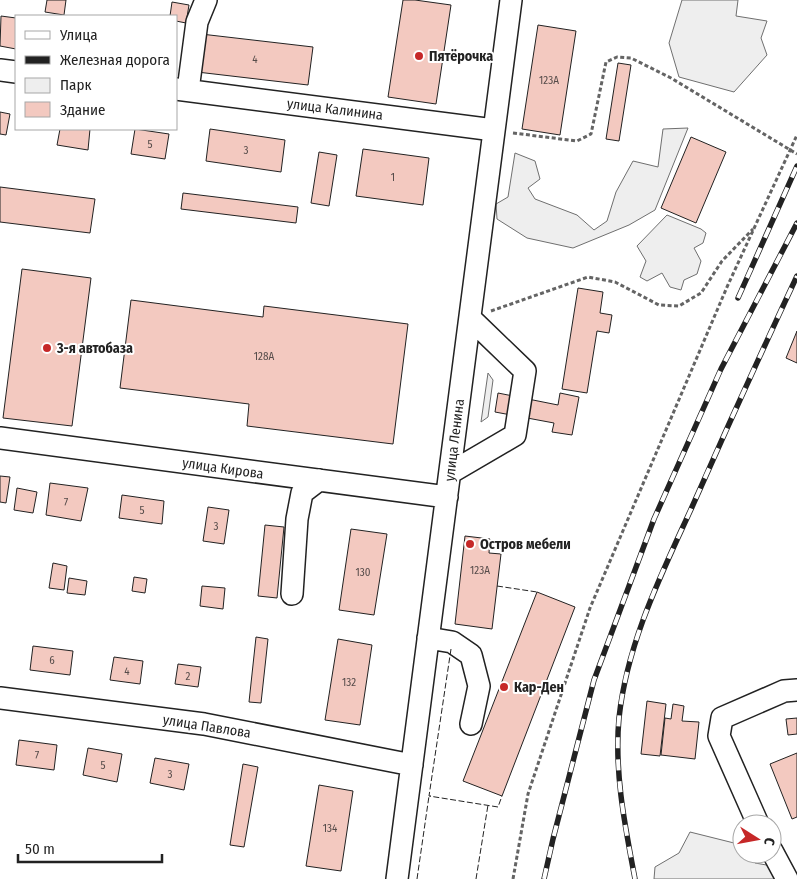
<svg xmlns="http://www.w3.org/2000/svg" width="797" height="879" font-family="'Fira Sans Condensed',sans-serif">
<rect width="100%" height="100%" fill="#fff"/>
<path fill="#eee" stroke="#6f6f6f" d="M682 0H738L736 16 767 21 761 38 767 55 734 92 679 77 669 43Z
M688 128 655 210 629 225 573 248 527 238 497 219 496 204 508 197 515 153 535 161 540 179 528 188 535 199 577 215 594 230 607 221 616 192 633 161 658 167 663 129Z
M667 215 701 229 706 233 703 243 694 248 701 261 697 274 684 280 681 290 670 287 662 273 647 281 640 277 646 261 637 246Z
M488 373 493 380 488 417 481 422Z
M690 832 742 845V854H753L755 863 772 866 777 879H654L655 867 679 853Z"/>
<path fill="#f3c9c0" stroke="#222" d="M47 0H66L64 15 45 12Z
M403 0H415L451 5 436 104 388 97Z
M172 2 189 5 186 23 176 21V16H170Z
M1 16 16 18V49L0 46Z
M538 25 576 31 560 135 522 129Z
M201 34 313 47 308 85 197 72Z
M618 63 631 65 619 141 606 139Z
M0 112 10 114 6 135 0 134Z
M60 129H90L88 150 57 145Z
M135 129 169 134 165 159 131 154Z
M210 129 285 140 281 172 206 161Z
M691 137 726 152 696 223 661 208Z
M363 149 429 158 423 205 356 196Z
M319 152 337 155 329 206 311 203Z
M0 187 95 199 90 233 0 222Z
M183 193 298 207 296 223 181 209Z
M22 269 91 278 72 426 3 418Z
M578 288 603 292 600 313 612 315 609 333 597 331 587 393 562 389Z
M131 300 263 317 264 306 408 324 393 444 247 426 249 404 120 388Z
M797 331V363L786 358Z
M498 393 558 405 560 393 579 397 572 435 552 432 554 423 495 412Z
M0 476 10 477 6 503 0 502Z
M50 483 88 488 81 521 46 515Z
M17 488 37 492 33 513 14 510Z
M122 495 164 501 162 524 119 518Z
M208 507 229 510 224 544 203 541Z
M265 525 284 527 277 598 258 596Z
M351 529 387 534 374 615 339 610Z
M465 536 490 539 489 553 501 554 492 629 455 624Z
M53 563 67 566 64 590 49 588Z
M134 577 147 579 145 593 132 591Z
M69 578 87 581 85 595 67 593Z
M202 586 225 588 223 609 200 606Z
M537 592 575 607 502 796 463 781Z
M256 637 268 639 261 703 249 702Z
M338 639 372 645 360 725 325 720Z
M33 646 73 651 70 675 30 670Z
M114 657 143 661 140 684 110 680Z
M178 664 201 667 198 687 175 684Z
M647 701 666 704 660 756 641 754Z
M673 704 684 706 682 721 699 722 695 759 661 755 665 718 671 719Z
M797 718V734L788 735 786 719Z
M19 740 57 745 54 770 16 765Z
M88 748 122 754 117 782 83 775Z
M797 753V817L792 819 770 764Z
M155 758 189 764 184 790 150 783Z
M243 764 258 767 244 847 230 845Z
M319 785 353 791 341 871 306 866Z"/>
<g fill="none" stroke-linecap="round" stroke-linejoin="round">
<g stroke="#222" stroke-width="24">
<path id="minor" d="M0 70 16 72
M176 89 494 130
M188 90 197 22 206 0
M0 438 447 497
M450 473 515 435 525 371 470 318
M292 594 297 519 302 493 319 480
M428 638 452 642 471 655 479 686 471 724
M0 698 204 724 412 765
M758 824 719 736 722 718 784 691 797 690
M772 851 787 879
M397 879 511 0"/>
</g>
<path stroke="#646464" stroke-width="3" stroke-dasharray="4 2.5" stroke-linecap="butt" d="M513 133 577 141 591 134 606 62 617 57 631 58 671 78 797 154
M491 311 588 277 615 282 659 305 679 306 701 293 722 261 753 229
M513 879 528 794 590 608 727 287 797 135"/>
<use href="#minor" stroke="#fff" stroke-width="21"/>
<g stroke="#222" stroke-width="5.5">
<path id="rail" d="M738 298 797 166
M544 879 553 839 594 680 654 519 721 369 797 223
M635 879C625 826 614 772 619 718 627 643 661 575 692 507 726 430 761 353 797 276"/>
</g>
<use href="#rail" stroke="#fff" stroke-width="4" stroke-dasharray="11" stroke-linecap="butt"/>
<path stroke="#222" stroke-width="1" stroke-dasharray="6 2.5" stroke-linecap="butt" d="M497 586 537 592
M451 649 429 796 498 807 502 796
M417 879 429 796H431
M476 879 488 805"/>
</g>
<g fill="#c62828" stroke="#fff" stroke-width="2">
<circle cx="419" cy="56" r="5"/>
<circle cx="47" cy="348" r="5"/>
<circle cx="470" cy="544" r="5"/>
<circle cx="504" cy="687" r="5"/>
</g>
<g text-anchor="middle" stroke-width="4" stroke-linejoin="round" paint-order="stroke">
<g font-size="11" fill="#564c4a">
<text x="255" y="63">4</text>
<text x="549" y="84">123А</text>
<text x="150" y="148">5</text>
<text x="246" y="154">3</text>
<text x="393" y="181">1</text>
<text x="264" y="360">128А</text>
<text x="66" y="506">7</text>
<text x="142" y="514">5</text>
<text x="216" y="530">3</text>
<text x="480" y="574">123А</text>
<text x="363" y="576">130</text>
<text x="52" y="664">6</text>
<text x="127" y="675">4</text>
<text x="188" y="680">2</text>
<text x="349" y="686">132</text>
<text x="37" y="759">7</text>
<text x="103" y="769">5</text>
<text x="170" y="778">3</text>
<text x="330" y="832">134</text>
</g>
<g font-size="14" font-weight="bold" fill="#222" stroke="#fff" text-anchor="start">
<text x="429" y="61">Пятёрочка</text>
<text x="57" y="353">3-я автобаза</text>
<text x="480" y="549">Остров мебели</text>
<text x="514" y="692">Кар-Ден</text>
</g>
<g font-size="14" fill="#222" stroke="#fff">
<text transform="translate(335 109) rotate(7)" y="5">улица Калинина</text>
<text transform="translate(454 440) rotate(-83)" y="5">улица Ленина</text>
<text transform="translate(223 468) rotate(8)" y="5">улица Кирова</text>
<text transform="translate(207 726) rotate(9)" y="5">улица Павлова</text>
</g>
</g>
<rect x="15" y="15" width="162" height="115" fill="#ffffff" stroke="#a7a7a7"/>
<rect x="25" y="31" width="25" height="8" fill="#ffffff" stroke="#a7a7a7"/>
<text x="60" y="40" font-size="15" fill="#222222">Улица</text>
<rect x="25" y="56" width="25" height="8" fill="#222222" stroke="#a7a7a7"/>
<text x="60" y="65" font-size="15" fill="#222222">Железная дорога</text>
<rect x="25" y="78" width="25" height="15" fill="#eeeeee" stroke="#a7a7a7"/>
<text x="60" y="90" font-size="15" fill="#222222">Парк</text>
<rect x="25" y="102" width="25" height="15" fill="#f3c9c0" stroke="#a7a7a7"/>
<text x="60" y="115" font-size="15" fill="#222222">Здание</text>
<g transform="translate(757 839) rotate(101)"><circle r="24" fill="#ffffff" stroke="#a7a7a7"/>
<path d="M0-4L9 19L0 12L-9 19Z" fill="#c62828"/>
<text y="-8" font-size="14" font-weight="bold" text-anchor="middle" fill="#222222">С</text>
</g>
<path d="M18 854v8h144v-8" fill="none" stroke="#222222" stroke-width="2.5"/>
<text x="25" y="854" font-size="15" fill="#222222" stroke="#ffffff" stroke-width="4" paint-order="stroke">50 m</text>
</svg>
